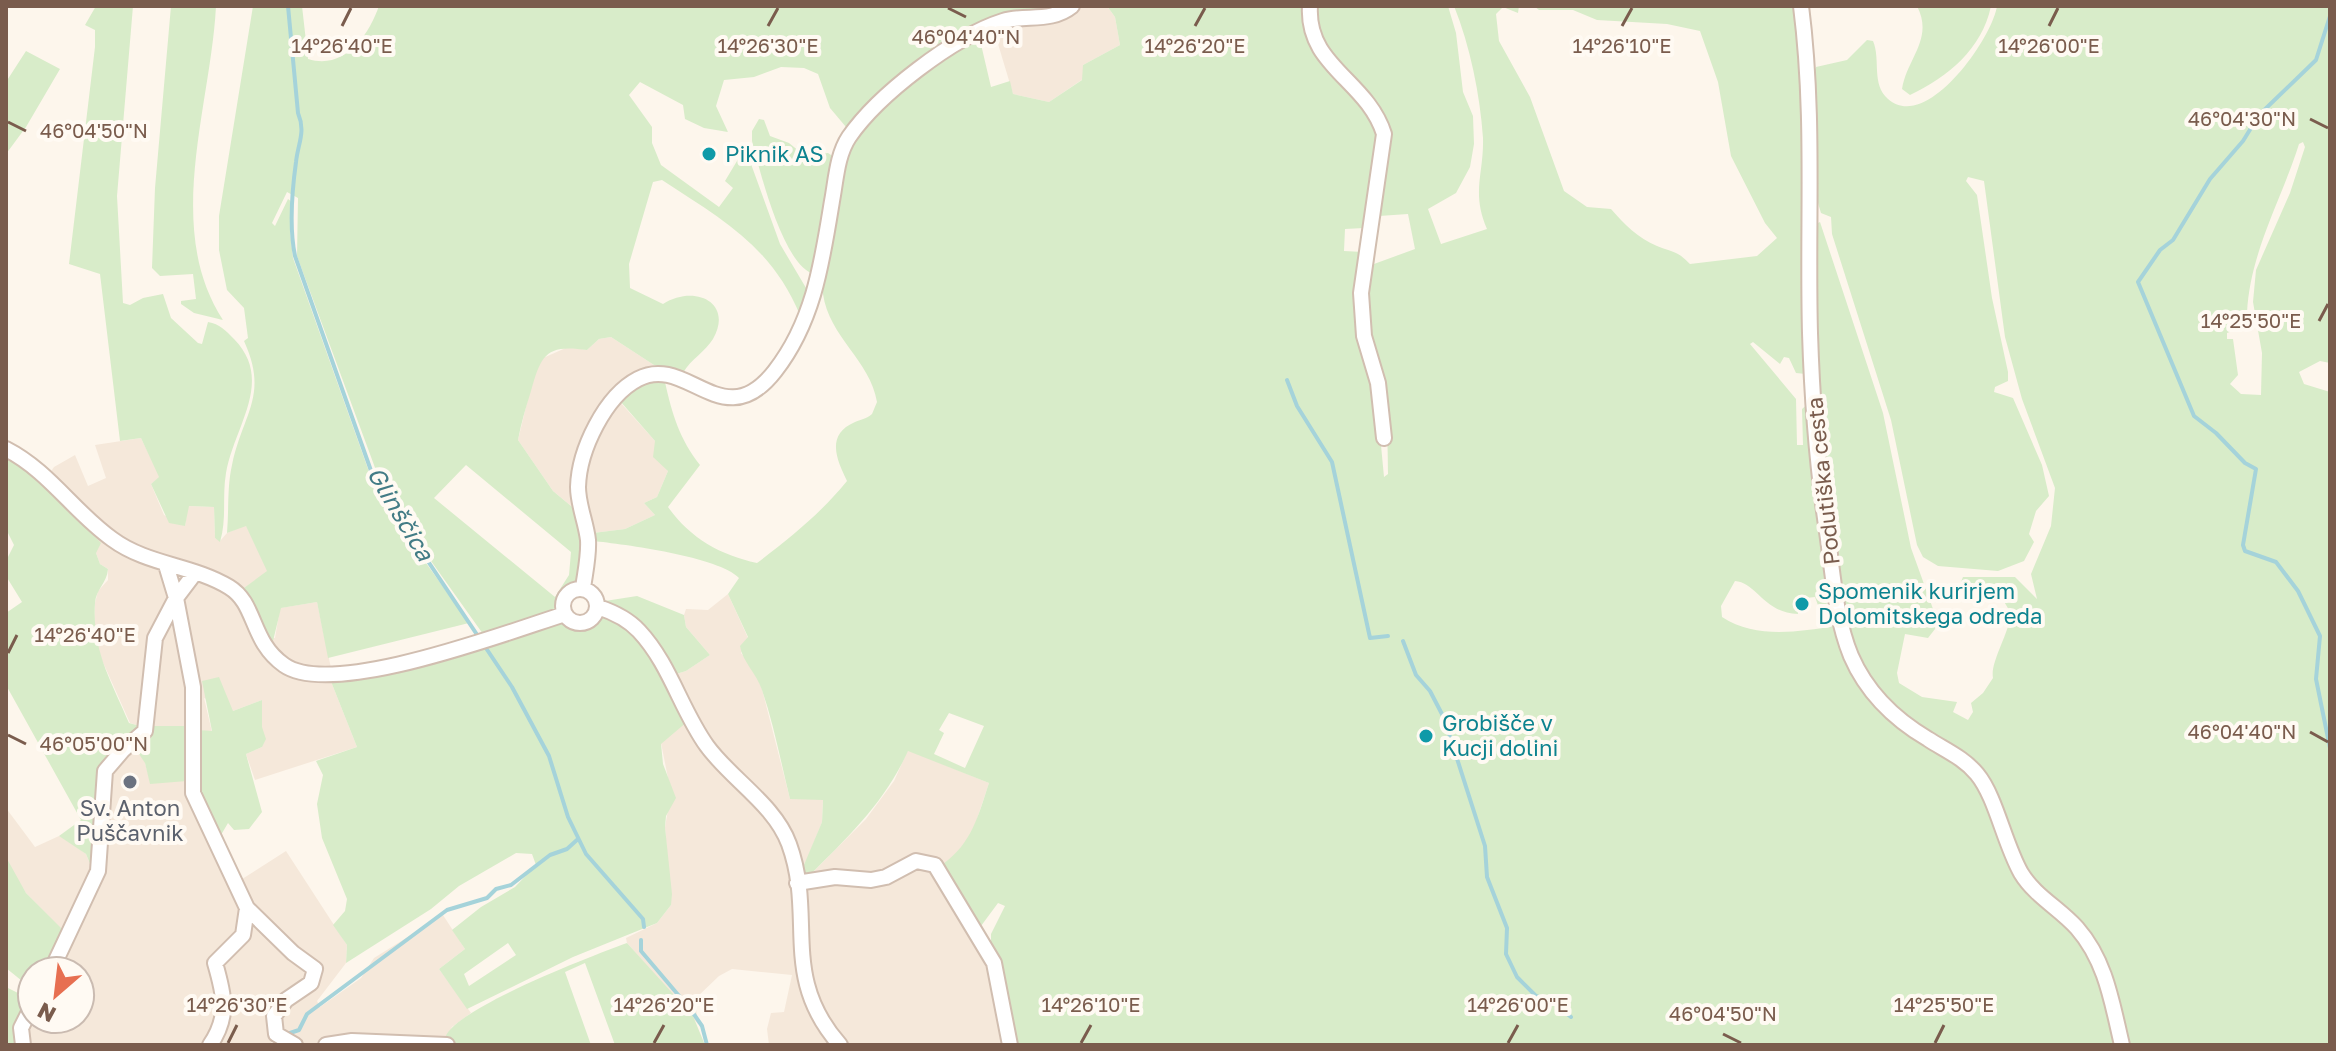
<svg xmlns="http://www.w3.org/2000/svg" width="2336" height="1051" font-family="'Golos Text',sans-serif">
<rect width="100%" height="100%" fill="#fdf6ec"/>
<path fill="#f5e8da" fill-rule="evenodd" d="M1064 6H1107L1115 17 1120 45 1083 65V79L1049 102 1013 94 996 37V19Z
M611 337 654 365 655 379 620 402 655 441 668 471 657 497 644 503 655 515 625 529 593 533 577 511 553 491 518 440 536 365 543 358 568 347 587 350 599 339Z
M141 438 160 477 151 484 164 515 185 526 188 506 214 507 215 538 220 541 227 533 246 525 268 571 244 589 257 609 265 637 275 638 280 608 317 602 331 668 330 679 357 747 255 780 246 754 262 747V700L233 711 204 698 212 732 199 730 197 792 239 881 286 851 347 945 346 963 317 1001 320 1007 361 978 374 958 443 915 465 949 439 969 471 1013 452 1027 445 1039 461 1045H280L277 1040 266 1045H19L32 1019H80V971H47L66 934 26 893 13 872 6 857V808L35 847 59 836 65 838 86 854 93 871 99 791 143 727 130 723 97 649 94 633 95 603 98 591 108 580V569L100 564 96 553 43 483 54 467 75 455 88 486 106 478 95 445ZM153 726H187L151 784 145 763Z
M728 594 748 638 741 653 754 669 762 689 790 799H823L822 822 802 872 810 875 866 819 894 781 908 750 989 783 972 834 956 855 973 923 981 926 991 945 1015 1045H769L767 1029 771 1013 784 1012 792 975 732 969 719 976 695 999 698 1024 627 943 626 938 657 923 671 905 665 827 671 793 661 743 673 675 686 671 710 655 686 627 684 615 686 609 708 610Z"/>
<path fill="#d8ecc9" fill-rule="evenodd" d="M96 6H133L117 196 123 303 130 305 143 298 163 294 171 318 198 343 202 344 208 322C220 324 225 330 234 339 275 381 234 426 226 473 222 496 227 519 220 542L215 538 214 507 189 506 185 526 169 523 151 484 159 477 141 438 120 441 100 274 69 264 95 47V30L85 25Z
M171 6H216C211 106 163 228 223 320L194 313 181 304V301L196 299 193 274 160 276 152 268 155 188Z
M253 6H302L308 59C344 70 368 37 379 6H1064L1005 16 868 107 846 127 830 108 818 74 804 68 781 67 754 77 724 80 716 106 728 132 704 128 685 119 683 105 640 82 629 95 652 127V143L661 165 719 207 733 188 725 181 740 156 751 164 780 244 809 293 800 315C771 246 723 220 662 180L653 182 629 264 630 288 663 304C694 284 734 302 713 339 705 352 691 359 683 373L654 365 611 337 599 339 587 350C546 344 541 355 531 391 526 407 521 423 518 440L553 491 577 511 582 557 578 585 570 588 552 611 483 634 399 516 381 484 297 256 298 198 287 192 272 223 275 226 288 199 292 202 290 232 293 258 373 483 388 510 469 623 328 658 317 602 281 608 272 645C260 633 254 605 244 588L267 571 246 526 227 533C229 510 227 487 232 465 243 413 269 396 244 341L248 338 244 308 227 290 219 250V216ZM466 465 571 552 569 575 555 597 434 498Z
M1107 6H1308C1304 79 1379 82 1382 136 1383 164 1372 201 1364 228L1345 229 1344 251 1363 252 1359 288 1360 324 1375 382 1384 477 1388 474C1388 450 1387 406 1381 383 1374 356 1364 334 1364 305 1363 247 1381 190 1386 133 1370 77 1308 66 1313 6H1448L1456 33 1463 92 1473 116 1474 144 1470 167 1456 193 1428 209 1441 244 1487 229C1471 192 1484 174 1483 138 1480 94 1470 46 1454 6H1519L1518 13 1503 7 1496 14 1499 41 1530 97 1564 191 1587 207 1611 209C1624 224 1638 238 1657 246 1674 253 1676 250 1690 264L1757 256 1777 238 1765 223 1731 156 1718 82 1700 31 1667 24 1597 20 1573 10H1539L1534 6H1795L1805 114 1806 374 1796 373 1789 358 1784 357 1780 364 1753 342 1750 344 1796 399 1797 445H1803L1802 409 1809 403 1817 499 1833 600 1819 608 1815 597 1797 599 1798 614C1764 613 1757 583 1735 581L1721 606 1722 617C1756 639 1797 632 1835 626 1847 671 1873 712 1914 736 1929 745 1949 752 1960 765 1989 795 1988 823 2006 856 2027 896 2065 916 2089 952 2107 977 2109 1016 2116 1045H1015L1001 973 991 945V934L1005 906 998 903 981 926 973 923 942 872 943 864C972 843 978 816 989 783L908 751C885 802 849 836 810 875L801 872 822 822 823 800 790 799C781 763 774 725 762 690 757 674 742 661 740 646L748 637 728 594 739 578C720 557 623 544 593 541V533L625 529 655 515 644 503 657 497 668 471 653 457 655 441 620 401C637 387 649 379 672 382H665C672 414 680 440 700 465L668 507C690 538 720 555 757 563 790 538 820 514 847 481 837 460 825 435 855 422 862 419 866 419 872 414L877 402C870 360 829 337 823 294 821 279 830 255 832 239 837 210 839 177 851 149 870 106 952 44 996 31V37L980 40 991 87 1010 81 1013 94 1049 102 1082 80 1083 65 1120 45 1115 17ZM1408 214 1415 249 1374 264 1379 216ZM949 713 984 726 965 768 934 754 944 733 939 730Z
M1917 6H1991C1982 49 1948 77 1910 95L1902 89C1907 58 1934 39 1917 6Z
M1997 6H2330V363L2320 361 2299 372 2304 384 2330 392V1045H2129C2121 1012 2117 969 2095 942 2069 910 2042 895 2018 857 2006 839 2007 811 1994 795 1985 784 1971 776 1961 767 1930 740 1893 713 1870 678 1846 642 1842 599 1835 557 1818 447 1814 335 1816 224L1820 222 1883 413 1911 548 1937 620 1935 629 1928 638 1905 634 1897 673 1899 683 1922 697 1957 702 1953 712 1968 720 1973 712 1971 703 1983 693 1993 678C1990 662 2009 634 2010 616 2010 606 2001 602 2001 592L1988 586 1979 591 1961 582 1963 577H2015L2037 599 2031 574 2051 526 2055 488 2022 399 2005 337 1984 181 1968 177 1966 181 1977 195 1992 298 2008 372V381L1995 387 1994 392 2013 398 2042 465 2049 496 2036 511 2029 534 2034 542 2024 561 1998 571 1938 566 1923 557 1917 545 1891 420 1832 234 1831 217 1821 213C1807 172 1814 120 1812 77L1816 67 1847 60 1867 40 1873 41C1881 60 1871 84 1888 99 1926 133 1992 39 1997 6ZM2303 142 2305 147 2290 193 2256 270 2253 302 2262 353 2261 395 2241 394 2230 384 2238 375 2233 339H2227V333L2232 331 2228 316 2247 313C2250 252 2281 201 2299 144Z
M26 51 60 69 26 127 6 154V82Z
M759 119 764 120 770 136 789 143 805 156 828 153 834 157 814 274C783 266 760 171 752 141V131Z
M6 455 43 483 101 543 96 553 100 564 108 569C107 583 96 589 95 603 92 651 111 680 129 723L144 727 107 763 93 871 86 854 59 836 81 820 6 685V613L22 602 6 576V561L14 545 6 529Z
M637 596 684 615 686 627 710 655 686 671 673 675 604 605 605 601Z
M602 612 641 636 688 721 661 744 663 764 676 798 666 816 665 827 672 894 671 905 657 923 573 957 467 1009 439 969 465 949 452 930 481 907 515 887 536 865 532 854 516 853 459 886 431 909 346 963 347 945 333 925 345 911 347 899 322 838 317 804 323 775 316 761 357 747 330 679 564 618 583 627 595 622ZM508 943 516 955 469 986 464 974Z
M219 677 233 711 262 700V727L266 739 262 747 246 754 262 812 249 829 234 830 228 823 218 840 197 792 199 730 212 731 202 681Z
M153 726H187V781L150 784 145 763 135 748Z
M6 857 26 893 67 934 47 971H32V1000L19 1045H6V987L20 994 27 985 6 968Z
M627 943 693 1016 705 1045H615L585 963 565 972 591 1045H461L445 1039C449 1010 597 954 627 943Z"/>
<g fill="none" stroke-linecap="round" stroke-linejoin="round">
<path stroke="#a5d3da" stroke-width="4" d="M288 6 298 113C306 132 298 143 296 162 292 191 289 227 295 256L375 482 512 687 549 756 568 817 586 854 643 919 644 927
M2330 16 2316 60 2259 115 2243 141 2210 179 2173 240 2160 250 2138 282 2194 416 2216 433 2245 463 2256 469 2243 545 2245 551 2276 562 2298 591 2320 636 2316 679 2330 748
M1287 380 1297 406 1332 462 1370 638 1388 636
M1403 641 1416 675 1430 691 1444 718 1485 846 1487 877 1507 928 1506 954 1517 977 1536 996 1553 1002 1571 1017
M641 940V951L691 1010 702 1026 707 1045
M287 1034 299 1030 307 1014 447 910 487 898 496 889 511 885 550 855 567 849 578 839"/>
<g stroke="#d1beb0" stroke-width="18">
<path id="minor" d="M1310 6C1306 66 1367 80 1384 134L1361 293 1364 336 1378 383 1384 438
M1801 6C1815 115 1807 223 1810 333 1812 399 1817 466 1827 532 1833 573 1835 617 1851 656 1867 693 1894 719 1928 739 1945 750 1964 758 1977 774 1996 797 2004 843 2021 873 2035 896 2059 908 2077 928 2106 961 2112 1003 2122 1045
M6 449C49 471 73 511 112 539 147 565 193 565 229 587 257 604 250 641 284 665 332 699 508 632 565 614
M166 565 176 598 193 687V793L247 908 243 935 215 963C224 994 230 1016 210 1045
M583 588C585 573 589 556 588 540 586 522 578 505 578 487 579 450 605 396 638 379 687 353 723 438 775 371 814 321 822 262 832 201 836 180 837 155 849 137 878 95 953 37 1003 21 1026 14 1051 23 1072 6
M563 606a17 17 0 1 1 34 0a17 17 0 1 1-34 0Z
M598 607C613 612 628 619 639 631 670 664 681 710 707 746 731 779 775 805 789 844 816 918 779 976 840 1045
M797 883 835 877 871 880 886 877 916 861 935 865 994 963 1010 1045
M247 908 293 953 315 969 311 983 286 1000 274 1016 276 1034 295 1045
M51 971 98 871 105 771 123 750 145 731 155 638 176 598 195 573
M23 1045 21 1028 32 1006
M326 1045 352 1041 447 1045"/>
</g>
<use href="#minor" stroke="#fff" stroke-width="14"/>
</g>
<path fill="none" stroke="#7a5c4d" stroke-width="3" d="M948 8 966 17M342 26 351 8M768 26 778 8M1195 26 1205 8M1622 26 1632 8M2049 26 2058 8M2310 119 2328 128M8 122 26 131M2319 321 2328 304M8 653 17 635M2310 732 2328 742M8 735 26 744M1723 1034 1741 1043M228 1043 237 1025M654 1043 664 1025M1081 1043 1091 1025M1508 1043 1518 1025M1935 1043 1944 1025"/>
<g fill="#0f9aa8" stroke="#fffaf3" stroke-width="3">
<circle cx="709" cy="154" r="8"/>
<circle cx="1802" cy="604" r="8"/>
<circle cx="1426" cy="736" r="8"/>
</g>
<circle fill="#6b7280" stroke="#fffaf3" stroke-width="3" cx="130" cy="782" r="8"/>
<g text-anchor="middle" stroke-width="8" stroke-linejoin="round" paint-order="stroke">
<g font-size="22" fill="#0d838f" stroke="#fffaf3" text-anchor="start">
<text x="725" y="162">Piknik AS</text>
<text x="1818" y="599">Spomenik kurirjem<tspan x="1818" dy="25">Dolomitskega odreda</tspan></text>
<text x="1442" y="731">Grobišče v<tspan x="1442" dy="25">Kucji dolini</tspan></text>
</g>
<g font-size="22" fill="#7a5c4d" stroke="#fffaf3">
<text transform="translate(1823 481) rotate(-96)" y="8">Podutiška cesta</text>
</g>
<g font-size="22" fill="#5b616d" stroke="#fffaf3">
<text x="130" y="816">Sv. Anton<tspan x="130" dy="25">Puščavnik</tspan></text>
</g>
<g font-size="24" font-style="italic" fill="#437c86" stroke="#fffaf3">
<text transform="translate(400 514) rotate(59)" y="8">Glinščica</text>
</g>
</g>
<g font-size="20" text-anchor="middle" fill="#7a5c4d" stroke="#fffaf3" stroke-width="8" stroke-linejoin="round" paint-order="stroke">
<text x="966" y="44">46°04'40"N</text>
<text x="342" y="53">14°26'40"E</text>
<text x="768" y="53">14°26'30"E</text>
<text x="1195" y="53">14°26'20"E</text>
<text x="1622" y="53">14°26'10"E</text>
<text x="2049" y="53">14°26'00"E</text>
<text x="2242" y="126">46°04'30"N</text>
<text x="94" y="138">46°04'50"N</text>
<text x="2251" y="328">14°25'50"E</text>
<text x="85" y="642">14°26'40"E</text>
<text x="2242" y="739">46°04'40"N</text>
<text x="94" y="751">46°05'00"N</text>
<text x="237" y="1012">14°26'30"E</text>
<text x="664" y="1012">14°26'20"E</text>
<text x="1091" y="1012">14°26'10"E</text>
<text x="1518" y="1012">14°26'00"E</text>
<text x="1944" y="1012">14°25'50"E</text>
<text x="1723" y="1021">46°04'50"N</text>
</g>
<rect width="2336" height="1051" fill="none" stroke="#7a5c4d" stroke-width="16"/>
<g transform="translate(56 995) rotate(208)"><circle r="38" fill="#fffaf3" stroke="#cabbb1" stroke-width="2"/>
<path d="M0-6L14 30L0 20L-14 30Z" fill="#e76f51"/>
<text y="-12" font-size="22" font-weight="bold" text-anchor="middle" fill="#7a5c4d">N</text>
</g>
</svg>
